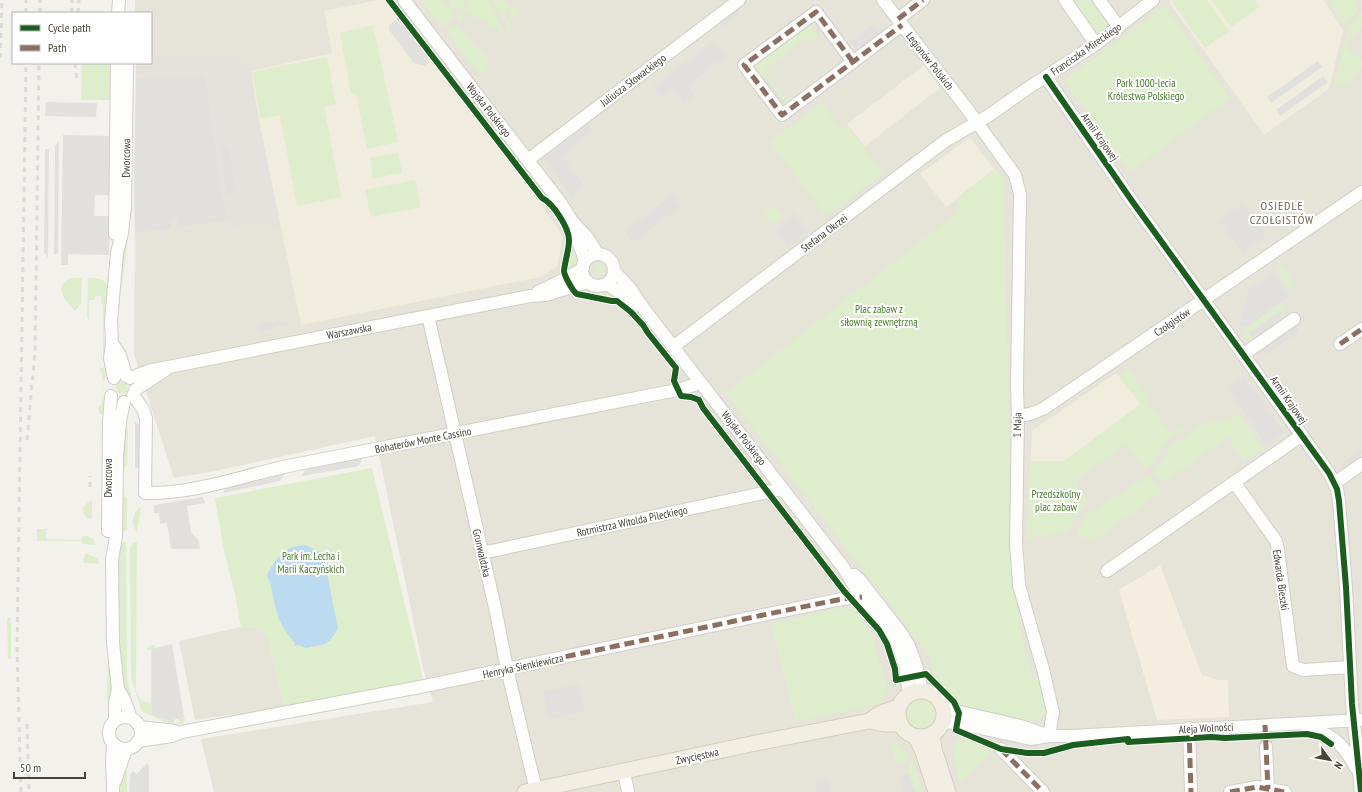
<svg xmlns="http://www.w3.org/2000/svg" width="1362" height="792" font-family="'PT Sans Narrow',sans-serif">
<rect width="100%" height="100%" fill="#f2f1ec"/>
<path fill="#e6e3d9" d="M135 0H1362V792H214L201 739 433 702 424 672 375 436 211 472 174 478 134 354 136 63H151V13H135Z
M241 627 257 628 268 637 284 707 195 720 179 641Z"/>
<path fill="#f5eddf" d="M1160 565 1202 675 1218 680H1228L1229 717 1157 720 1119 590Z"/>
<path fill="#e5e2dd" d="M239 55 249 66 251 71 259 121 281 227 272 229 260 221 230 229 221 191 205 76 136 78V63H151V58Z"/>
<path fill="#f0ecde" d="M379 0H385L537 198 563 237 557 267 540 277 301 325 281 227 259 121 251 71 332 53 324 11Z
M1171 0H1324L1343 30 1329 89 1264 135 1169 2Z
M924 65 940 88 865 146 847 124Z
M970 137 994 169 946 207 920 174Z
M1116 373 1155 422 1075 480 1087 502 1066 532 1027 538 1032 431Z"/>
<path fill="#deedcc" d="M421 0H440L451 11 454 16 445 28H443L440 26Z
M449 0H468L458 11H455L449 5Z
M472 0H489L506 35 467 12 460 24 456 20 457 18Z
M492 0H500L508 5 504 23Z
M1069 0H1093L1111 26 1096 37Z
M1174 0H1207L1229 31 1205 48 1172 2Z
M1212 0H1255L1260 7 1231 27Z
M1333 0H1355L1359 3 1358 10 1345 26 1330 3Z
M511 6 517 7 521 11 509 21 513 27 508 33 506 26Z
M1165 6 1230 98 1130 172 1064 80Z
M1360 13H1362V27L1345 46 1362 61V66L1349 82 1334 86 1347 31Z
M809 24 817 34V37L812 40 814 42 812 43 807 37 765 69 766 71 765 72 786 100 789 98 791 100 787 104 783 105H782L785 102 763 76 761 78 754 72V67L758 63Z
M373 25 398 142 367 149 356 93H351L340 33Z
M452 26H455L488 59 489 64 481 77 448 34V31Z
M327 57 336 104 324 106 341 197 297 206 280 115 261 119 252 72Z
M82 63H112L111 100H81Z
M822 103 841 130 847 126 883 174 826 216 770 142Z
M398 153 402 173 373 178 370 158Z
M995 169 1004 178 1012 586 1031 676 1040 678 1047 711 1040 719 1030 723 949 704 938 694 929 655 726 393 954 215 958 207 959 198Z
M415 180 421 207 371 217 365 190Z
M773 205 782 217 773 225 763 212Z
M128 223 127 247 121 290 120 288 122 257Z
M578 249C579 259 576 266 569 273L567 267 570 255Z
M597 263 602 264 605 267V272L601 276H599L593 268 594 265Z
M1282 266 1297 286 1289 288 1276 270Z
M71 278H82L81 304 75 311C66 301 51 287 71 278Z
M88 278C98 278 106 278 108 289 105 314 102 331 106 356L103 357V306L101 302 102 298 101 296H96L94 300H89V321L87 317Z
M586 287C596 289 605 290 615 292L611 297 579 290Z
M1280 304C1285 307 1285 311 1285 317L1280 311 1249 333 1255 342 1250 345 1242 333 1246 330 1247 326Z
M108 365 107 374 103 383 102 387 105 416 100 414 98 407 102 403C102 394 105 375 99 369Z
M1129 369 1150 400 1148 402 1170 433 1183 424 1184 429 1170 438 1153 462 1145 469 1125 444 1075 480 1087 502 1066 532 1027 538 1031 461H1064L1141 404 1119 376Z
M116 388a6 6 0 1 1 12 0a6 6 0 1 1-12 0Z
M1240 415 1263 449 1244 462 1228 437 1163 483 1153 470 1174 444 1200 425Z
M125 425 128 428 127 465 124 469 121 451Z
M372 468 423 680 284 707 268 637 257 628 241 627 235 594 224 550 215 498Z
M1149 475 1161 493 1091 542 1076 533 1086 516Z
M124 496 127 498V528L124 532 119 533Z
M92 501V519L87 518 85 516 82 510 87 503Z
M141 507C140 516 138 524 137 532 131 526 132 511 141 507Z
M37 529H46V539L82 540V536H87L93 539 95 545 83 544 82 541H37Z
M119 541 125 542 126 545 127 678 131 694 130 697 127 698C115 646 119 594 119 541Z
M137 542 136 691C139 698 143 703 151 703V650H147L149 646 154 645 156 648 152 649V714L168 721 174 719 175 723 179 722 178 718 184 717 185 720 183 724 166 723 142 711 131 678 130 547 133 543Z
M86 553 98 559 99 564 84 563 83 560Z
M846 607 854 608 869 629 888 689 879 704 801 721 795 720 771 624Z
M8 617H10L11 623V659H8L7 621Z
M108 663 109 666 113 701H107Z
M906 715a15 15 0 1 1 30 0a15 15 0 1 1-30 0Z
M967 737 992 749 984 760 959 783 952 748 959 739Z
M890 741 910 754 906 761 896 764Z
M911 762H913L923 792H915L908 768Z
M123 768 126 769 127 771V792H119Z"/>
<path fill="#e1e0dc" d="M735 8 739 14 723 27 718 21Z
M398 18 428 57 426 66 414 63 389 30V25Z
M871 25 878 29 882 27 885 31 860 52 854 48 856 45 850 42Z
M713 42 725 57 688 85 695 96 684 104 673 89 661 98 653 87Z
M1318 61 1322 67 1271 103 1267 97Z
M763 75 785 102 780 106 761 78Z
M205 76 221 191 228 220 179 227 177 219 169 220 171 228 135 233 134 178 136 78Z
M1323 76 1328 82 1280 116 1276 110Z
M46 102 97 103 96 117 45 116Z
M588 123 593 131 563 157 584 186 572 198 543 159Z
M63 135 110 136 109 195H95L94 216H109V255L68 254V265H61Z
M59 141 58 253 54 255 55 146Z
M221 148H229L236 192 226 194Z
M45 149H49L48 258 44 252Z
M672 195 681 206 633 242 625 231Z
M1242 204 1266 236 1243 253 1219 221Z
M794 213 809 231 788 247 774 230Z
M1274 273 1290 296 1247 327 1240 326 1249 289Z
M1280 311 1290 327 1295 324 1299 331 1266 355 1249 333Z
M287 319 288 325 260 331 258 325Z
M1244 376 1285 433 1267 445 1227 388Z
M135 422 143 427 142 471 135 467Z
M1362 450V459L1345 470 1341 464Z
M363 457 359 466 302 476 306 468Z
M286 472 280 481 223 493 228 484Z
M203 497 205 503 187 506 191 532 199 541 200 549H173L171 548 170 543 167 523 160 524 159 513H154V505Z
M172 644 184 717 169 721 152 715V649Z
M578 684 585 711 549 719 543 692Z
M969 726 1031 739 1039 747 1002 742 973 733Z
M147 763 149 766V792H129L130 775 133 771 137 774Z
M910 774 915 792H903L899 776Z
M828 779 832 792H816L815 781Z"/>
<path fill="#bcdaf0" d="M305 545 323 553 338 629 330 640 325 644 306 648 298 645 296 646 294 645 295 643C287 634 280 624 277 613 273 601 273 587 267 576 270 566 279 556 287 550 292 546 299 546 305 545Z"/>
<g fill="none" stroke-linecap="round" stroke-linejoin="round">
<path stroke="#d0cec8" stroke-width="12" stroke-dasharray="12 6" stroke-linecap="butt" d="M1265 736 1266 747"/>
<g stroke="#d0cec9" stroke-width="14">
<path id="minor" d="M404 0 560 202 572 221 587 237 597 253
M883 0 968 110 1015 175 1020 194 1017 387 1018 416 1016 545 1018 568 1019 585 1043 669 1053 712 1049 736
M1065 0 1096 44
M1099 0 1119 27
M118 13 119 0
M898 19 923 0
M853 62 816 12 744 65 782 115 902 25
M1046 77 1132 201 1329 473 1337 489 1339 501 1346 587 1352 704 1361 792
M528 160 739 0
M573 222 578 242 585 260
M115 234 117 63
M582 270a16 16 0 1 1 32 0a16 16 0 1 1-32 0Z
M615 272 630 288 644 309 687 365 843 567 853 584 899 648 905 665 909 694
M607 284 638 305
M538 292 567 278 583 268
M428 316 496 612 507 669 536 790
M112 343 120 355 126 376
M1340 344 1362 329
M673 347 945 141 988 116 1025 90 1096 44 1153 0
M1244 354 1294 319
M114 378 110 358 112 343 111 321 117 253 122 233 125 206 127 63
M130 378 148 371 530 296 546 295 587 282
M135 390 167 369
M133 395 143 409 146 418 145 493C196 494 244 475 293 465 421 440 549 415 677 390L694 385 699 381
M1018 416 1030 414 1043 409 1362 192
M1234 482 1276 541 1278 550 1293 666 1303 670 1350 667
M1335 483 1362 464
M108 531 109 421 111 396
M482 553 782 489
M1107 571 1302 435
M854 575 859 579 901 633 909 646 917 668 922 691
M118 689 125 701 131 718
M943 708 1021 726 1046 735
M109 733a16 16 0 1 1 32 0a16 16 0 1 1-32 0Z
M115 720V703L118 689 113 643 112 560 116 537 117 456 120 421 124 402
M942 722 957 723 1031 739 1049 736H1072L1361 720
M1305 725C1333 736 1341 740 1356 768
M140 727 175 731
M1189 728 1191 792
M138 741 172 736 182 732 425 686 768 614 842 599 862 597
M1266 747 1268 789
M1001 749 1043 792
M624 772 628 792
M115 781 126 749
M113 792V784L112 763 113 744
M1230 792 1257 787 1285 792"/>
</g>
<g stroke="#d5cdb9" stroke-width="17">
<path id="major" d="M898 714a23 23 0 1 1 46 0a23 23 0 1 1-46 0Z
M869 721 884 724H900
M932 734 934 749 948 792
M916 737 923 752 936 792
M525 792 756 743 869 721 881 713 898 707"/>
</g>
<use href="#minor" stroke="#fdfdfc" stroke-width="12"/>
<use href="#major" stroke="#f2eee4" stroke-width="15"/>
<path stroke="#dadad9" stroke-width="3" stroke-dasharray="5 5" stroke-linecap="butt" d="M26 13V0
M40 13V0
M72 13V0
M78 13 79 0
M0 58 2 0
M75 63 77 83
M27 440 35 352 39 63
M90 487V476
M27 724 29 792
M21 792 17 649 26 63"/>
<path stroke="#8d6e63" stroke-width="5" stroke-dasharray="10 5" stroke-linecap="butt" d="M898 19 923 0
M853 62 816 12 744 65 782 115 902 25
M1340 344 1362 329
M507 669 768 614 842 599 862 597
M1265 725 1268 789
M1189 728 1191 792
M1001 749 1043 792
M1230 792 1257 787 1285 792"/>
<g stroke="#fff" stroke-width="8">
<path id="cycleway" d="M389 0 542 198C553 203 569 228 569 240 569 251 565 260 564 271 564 275 573 292 577 294L612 301H617L631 312 643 325 648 333 676 368 674 381 681 396 691 397 699 400 703 408 844 591 879 630 887 644 895 669 896 680 926 674 954 702 959 713 956 730 1001 749 1027 753H1044L1073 745 1128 739V742L1211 737 1225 738 1307 734 1321 737 1331 744
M1046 77 1132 201 1329 473 1337 489 1339 501 1346 587 1352 704 1361 792"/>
</g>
<use href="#cycleway" stroke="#1b5e20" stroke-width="6"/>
</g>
<g text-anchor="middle" stroke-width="4" stroke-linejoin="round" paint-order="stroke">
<g font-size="11" fill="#494237" stroke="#fff">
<text transform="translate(1086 49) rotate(-35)" y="4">Franciszka Mireckiego</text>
<text transform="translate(930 61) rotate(52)" y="4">Legionów Polskich</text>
<text transform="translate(633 80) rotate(-37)" y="4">Juliusza Słowackiego</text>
<text transform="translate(489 110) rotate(52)" y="4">Wojska Polskiego</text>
<text transform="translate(1100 137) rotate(55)" y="4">Armii Krajowej</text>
<text transform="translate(126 158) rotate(-89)" y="4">Dworcowa</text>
<text transform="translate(824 233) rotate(-37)" y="4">Stefana Okrzei</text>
<text transform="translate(1172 322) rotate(-34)" y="4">Czołgistów</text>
<text transform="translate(349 331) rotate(-11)" y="4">Warszawska</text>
<text transform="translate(1289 400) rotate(55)" y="4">Armii Krajowej</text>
<text transform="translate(1017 425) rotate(-89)" y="4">1 Maja</text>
<text transform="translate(744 438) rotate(52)" y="4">Wojska Polskiego</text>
<text transform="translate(423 440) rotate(-11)" y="4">Bohaterów Monte Cassino</text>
<text transform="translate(108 478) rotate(-90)" y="4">Dworcowa</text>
<text transform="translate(632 521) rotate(-12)" y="4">Rotmistrza Witolda Pileckiego</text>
<text transform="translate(482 553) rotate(77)" y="4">Grunwaldzka</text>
<text transform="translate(1281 580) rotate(82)" y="4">Edwarda Bieszki</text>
<text transform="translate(523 666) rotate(-12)" y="4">Henryka Sienkiewicza</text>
<text transform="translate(1206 728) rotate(-3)" y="4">Aleja Wolności</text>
<text transform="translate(697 756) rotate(-12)" y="4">Zwycięstwa</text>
</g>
<g font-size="11" fill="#467d28" stroke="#fff">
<text x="1146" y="87">Park 1000-lecia<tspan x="1146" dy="13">Królestwa Polskiego</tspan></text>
<text x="879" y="313">Plac zabaw z<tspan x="879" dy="13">siłownią zewnętrzną</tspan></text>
<text x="1056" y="498">Przedszkolny<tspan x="1056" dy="13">plac zabaw</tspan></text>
<text x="311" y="560">Park im. Lecha i<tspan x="311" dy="13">Marii Kaczyńskich</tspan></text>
</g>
<g font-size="12" letter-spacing="1" fill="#6c614e" stroke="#fff">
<text x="1282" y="210">OSIEDLE<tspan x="1282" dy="14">CZOŁGISTÓW</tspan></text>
</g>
</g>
<rect x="12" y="12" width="140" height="52" fill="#ffffff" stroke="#b6b3af"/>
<rect x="20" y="25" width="20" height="6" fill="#1b5e20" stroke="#b6b3af"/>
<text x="48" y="32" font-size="12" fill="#494237">Cycle path</text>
<rect x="20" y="45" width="20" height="6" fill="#8d6e63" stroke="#b6b3af"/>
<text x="48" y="52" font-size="12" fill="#494237">Path</text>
<g transform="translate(1330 760) rotate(122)" stroke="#ffffff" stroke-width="3" paint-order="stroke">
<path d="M0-3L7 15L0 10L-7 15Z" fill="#494237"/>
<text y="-6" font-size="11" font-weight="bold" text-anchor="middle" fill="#494237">N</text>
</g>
<path d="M14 772v6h71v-6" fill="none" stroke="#494237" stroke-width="2"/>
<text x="20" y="772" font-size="12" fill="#494237" stroke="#ffffff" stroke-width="3" paint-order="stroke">50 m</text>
</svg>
